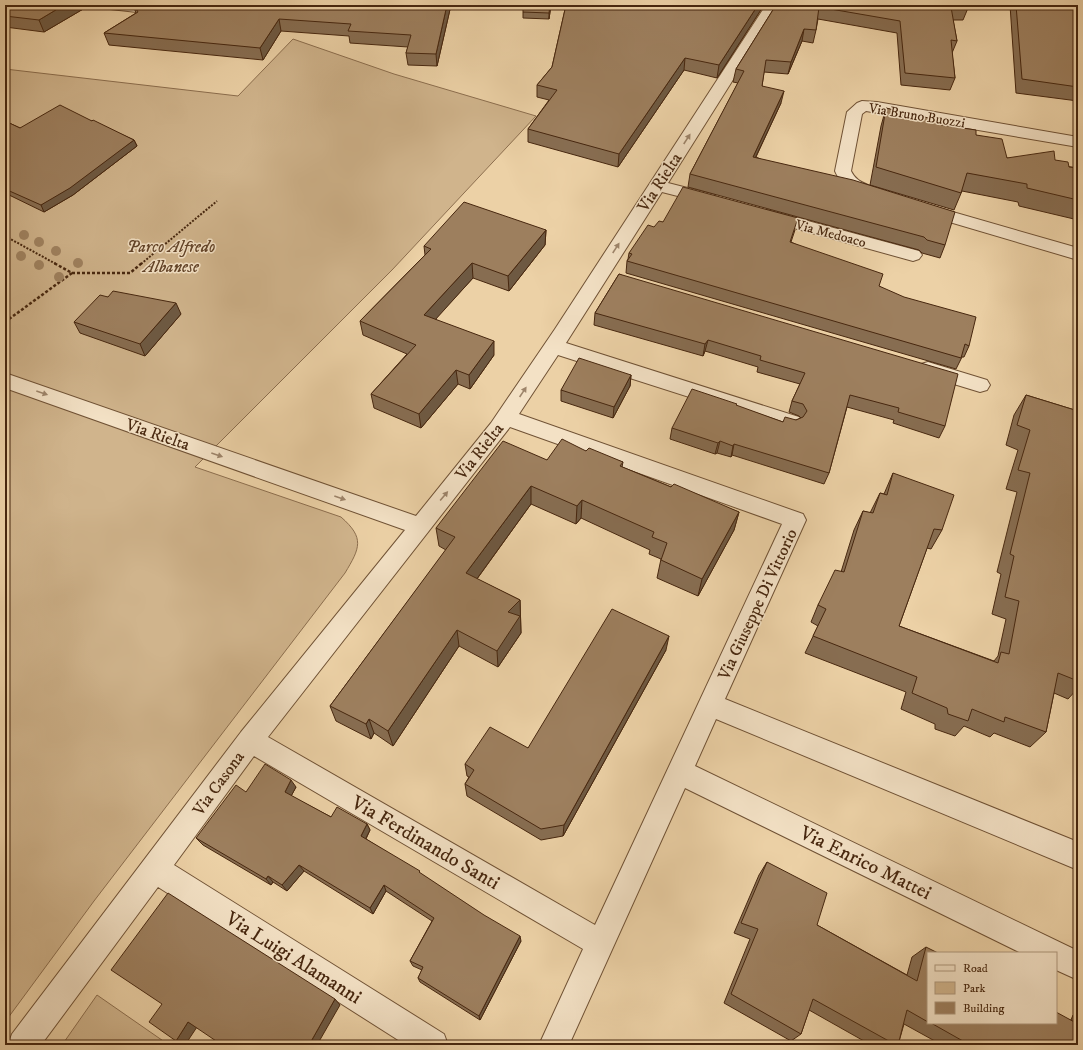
<svg xmlns="http://www.w3.org/2000/svg" width="1083" height="1050" font-family="'IM FELL DW Pica',serif">
<rect width="100%" height="100%" fill="#ecd1a6"/>
<filter id="stains"><feTurbulence type="fractalNoise" baseFrequency=".005" numOctaves="4"/><feColorMatrix values="0 0 0 0 .2 0 0 0 0 .09 0 0 0 0 .02 0 0 0 .5 -.17"/></filter>
<radialGradient id="worn" r=".72"><stop offset=".6" stop-color="#630" stop-opacity="0"/><stop offset="1" stop-color="#630" stop-opacity=".3"/></radialGradient>
<path fill="#d0b48c" stroke="#8c6e4e" d="M293 39 394 74 536 116 392 270 195 467 341 517C365 538 360 548 345 573L94 901 5 1022V69L238 96Z
M97 995 169 1045H62Z"/>
<g fill="none" stroke-linecap="round" stroke-linejoin="round">
<g stroke="#705235" stroke-width="2">
<path id="minor" d="M103 5H148L169 8 171 11 169 14 164 15 110 9 105 8Z
M766 5H780L668 183 715 195 717 199 715 203 709 204 662 192 566 343 799 417 802 422 799 427 792 430 558 355 519 414 803 514 806 520 725 699 1078 842V870L716 719 695 766 1078 951V980L1056 970V953H1021L685 788 569 1045H539L583 949 254 756 174 865 444 1034 448 1045H406L158 887 41 1045H8L12 1034 241 732 405 530 5 388V373L416 516 491 423 555 329ZM510 427 782 524 595 925 268 737Z
M862 101 877 102 1078 137V147L866 111 862 114 851 171C858 186 873 183 879 193L877 197C859 201 842 187 835 171L847 112 857 103Z
M925 204 1078 248V260L919 213 916 209 919 205Z
M767 210 919 251 922 255 919 259 913 261 761 219 758 215 761 211Z
M928 362 987 380 990 385 987 390 980 392 921 374 918 369 921 364Z"/>
</g>
<path stroke="#47270f" stroke-width="2" stroke-dasharray="2 1.5" stroke-linecap="butt" d="M5 236 56 264
M141 264 217 201"/>
<path stroke="#47270f" stroke-width="2.5" stroke-dasharray="3 2" stroke-linecap="butt" d="M72 273H130L142 263
M5 322 72 273 54 263"/>
<use href="#minor" fill="#f3e1c5" fill-rule="evenodd"/>
</g>
<g fill="#a08361">
<circle cx="24" cy="235" r="5"/>
<circle cx="39" cy="242" r="5"/>
<circle cx="56" cy="251" r="5"/>
<circle cx="21" cy="256" r="5"/>
<circle cx="78" cy="263" r="5"/>
<circle cx="39" cy="265" r="5"/>
<circle cx="59" cy="277" r="5"/>
</g>
<path fill="#876d51" stroke="#47270f" d="M5 5H90L44 32 5 27Z
M133 5H451L437 66 408 65 406 53 408 47 350 43 349 36 281 31 263 60 109 45 104 33 136 13Z
M551 5 549 19 523 18V12Z
M566 5H764L717 78 684 70 618 167 528 142V129L549 100 537 97V85L552 67Z
M776 5H967L968 8 963 20H953L957 41 952 53 955 78 950 90 901 85 897 33 818 19 816 30 813 43 802 41 788 74 764 72 762 86 781 103 756 157 945 245 940 258 922 253 919 250 688 187 690 174 738 83 733 82 736 69Z
M1010 5H1078V101L1016 93Z
M886 108 936 124 976 135 1007 158 1078 168V211L1074 219 1019 206 1018 202 962 191 954 210 870 185 881 126Z
M5 121 20 128 92 121 134 140 137 146 73 195 44 212 5 193Z
M663 222 795 230 791 242 879 286 969 346 964 357H962L956 369 626 273 627 261 628 259 629 253 654 227Z
M546 230 545 245 509 291 473 278 435 319 494 355 470 389 458 384 421 428 374 408 371 394 407 354 363 335 360 321 425 255 424 246Z
M619 274 945 426 939 438 893 423 894 420 847 407 829 473 824 484 732 455 731 457 717 453 715 454 670 439 672 428 736 406 783 422 796 420 801 418 799 416 789 412 792 401 800 384 757 372 758 367 705 351 703 356 594 325 595 313Z
M108 297 181 314 145 356 80 333 74 322Z
M631 375 630 386 613 418 561 401V390Z
M1026 395 1078 411V688L1068 699 1054 693 1046 732 1030 747 994 733 990 737 964 726 955 736 935 729V724L901 709 906 692 805 653 818 626 811 622 818 605 841 572 854 530 863 511 870 513 880 493 884 494 893 473 942 530 931 549 927 548 899 626 994 661 998 656 1006 619 992 614 1001 574 997 572 1017 492 1006 489 1018 450 1006 445 1014 415Z
M586 451 623 462 622 467 671 487 739 512 734 530 698 596 657 578 661 559 649 554 650 550 581 518 576 524 531 504 477 579 520 600 521 633 498 667 459 646 393 746 374 733 371 739 336 721 330 706 446 550 439 546 436 528 547 460Z
M666 650 563 836 541 840 467 796 465 784 469 777 467 776 465 764 528 748Z
M296 787 291 796 331 817 367 824 370 830 366 839 421 874 521 941 480 1020 420 982 418 978 422 970 413 966 410 961 432 921 386 891 373 914 304 871 287 891 273 882 271 885 203 845 196 838 246 792Z
M767 862 817 925 907 975 912 957 926 947 928 953V1023H1056L1071 1020 1073 1015 1078 1013V1045H942L904 1024 898 1045H871L809 1010 801 1034 791 1041 724 1003 750 939 734 933 759 875Z"/>
<path fill="#6e5942" stroke="#47270f" d="M64 5H90L44 32 39 20Z
M447 5H451L437 66 436 54Z
M550 5H551L549 19V13Z
M758 5H764L717 78 719 65Z
M279 19 281 31 263 60 260 48Z
M804 29 802 41 788 74 791 62Z
M685 58 684 70 618 167 619 154Z
M784 91 781 103 750 169 753 157Z
M134 140 137 146 73 195 44 212 41 205Z
M546 230 545 245 509 291 508 276Z
M472 263 473 278 426 330 424 315Z
M176 303 181 314 145 356 140 344Z
M708 340 705 351 703 356 705 344Z
M494 341V355L470 389 469 375Z
M456 370 458 384 421 428 419 414Z
M631 375 630 386 613 418 614 407Z
M720 441 717 453 715 454 718 443Z
M734 444 732 455 731 457 733 446Z
M531 486V504L468 591 466 573Z
M582 500 581 518 576 524 577 506Z
M739 512 734 530 698 596 702 579Z
M520 600 521 633 498 667 497 651 508 612Z
M457 630 459 646 393 746 388 731Z
M669 636 666 650 563 836 564 825Z
M369 719 374 733 371 739 366 724Z
M291 780 296 787 289 800 285 792Z
M367 824 370 830 364 842 361 836Z
M299 865 304 871 287 891 282 885Z
M268 876 273 882 271 885 266 879Z
M384 885 386 891 373 914 370 908Z
M520 936 521 941 480 1020 479 1016Z
M335 999 340 1005 317 1045H309Z
M188 1022 197 1027 185 1045 176 1041Z"/>
<path fill="#9d7f5e" stroke="#47270f" d="M5 5H64L39 20 5 16Z
M134 5H171L203 8 209 7 211 5H447L436 54 406 53 411 35 348 31 351 24 279 19 260 48 104 33 138 12Z
M523 5H550L549 13 523 12Z
M566 5H758L719 65 685 58 619 154 528 129 557 90 537 85 552 67Z
M776 5H967L968 8 951 7 957 41 951 40 955 78 905 73 900 21 819 7 816 30 804 29 791 62 766 60 762 86 784 91 753 157 853 180 955 212 945 245 927 240 924 237 690 174 744 71 736 69Z
M1016 5H1078V87L1022 79Z
M60 105 92 121 93 120 134 140 70 188 41 205 5 189V121L20 128Z
M886 108 937 120 936 124 976 130V135L1002 139 1007 158 1054 151 1055 160 1068 162 1069 167 1078 168V200L1027 188V184L967 173 961 193 876 167Z
M683 187 798 218 790 242 883 274 879 286 904 297 976 317 969 346 965 344 961 358 627 261 632 254 629 253 648 225 654 227 659 221 663 222Z
M464 202 546 230 508 276 472 263 424 315 494 341 469 375 456 370 419 414 371 394 416 345 360 321 431 249 424 246Z
M619 274 958 374 945 426 898 412 899 408 850 395 829 473 734 444 733 446 720 441 718 443 672 428 692 389 737 404 736 405 783 422 785 417 796 420 803 417 807 411 803 404 792 401 805 373 760 360 761 356 708 340 705 344 595 313Z
M113 291 176 303 140 344 74 322 100 295 108 297Z
M579 358 631 375 614 407 561 390Z
M1026 395 1078 411V681L1058 673 1046 732 1005 717 1004 722 972 709 968 721 948 714 947 708 912 693 917 677 813 636 826 609 818 605 835 570 844 572 863 511 873 513 880 493 887 495 893 473 954 495 942 530 934 529 899 626 998 663 1001 652 1009 654 1019 601 1005 597 1014 556 1010 554 1030 473 1018 470 1030 430 1017 425Z
M562 439 586 451 589 448 623 462 620 466 671 487 674 484 739 512 702 579 661 560 667 543 652 537 654 532 582 500 577 506 531 486 466 573 520 600 508 612 520 616 497 651 457 630 388 731 369 719 366 724 330 706 455 537 436 528 503 441 547 460Z
M612 609 669 636 564 825 541 829 465 784 474 770 465 764 490 727 528 748Z
M265 764 291 780 285 792 331 817 337 807 367 824 361 836 420 871 419 872 484 915 520 936 479 1016 418 978 423 967 410 961 434 918 384 885 370 908 299 865 282 885 268 876 266 879 196 838 236 785 246 792Z
M767 862 827 893 817 925 917 981 926 947 938 953H928V1022L907 1010 898 1045H896L813 999 801 1034 731 994 758 929 741 923Z
M168 893 335 999 309 1045H222L188 1022 176 1041 149 1022 162 1004 111 970Z
M1056 1012 1078 1024V1045H970L931 1023H1056Z"/>
<defs><path id="oneway-solid" d="M-6-.8H1V-3.2L6.5 0L1 3.2V.8H-6Z"/></defs>
<g fill="#9d846a">
<use href="#oneway-solid" transform="translate(687 139) rotate(-57)"/>
<use href="#oneway-solid" transform="translate(616 248) rotate(-57)"/>
<use href="#oneway-solid" transform="translate(523 392) rotate(-56)"/>
<use href="#oneway-solid" transform="translate(42 393) rotate(19)"/>
<use href="#oneway-solid" transform="translate(217 455) rotate(19)"/>
<use href="#oneway-solid" transform="translate(444 496) rotate(-50)"/>
<use href="#oneway-solid" transform="translate(340 498) rotate(19)"/>
</g>
<g text-anchor="middle" stroke-width="3" stroke-linejoin="round" paint-order="stroke">
<g font-size="14" fill="#47270f" stroke="#f3e1c5">
<text transform="translate(917 115) rotate(9)" y="5">Via Bruno Buozzi</text>
<text transform="translate(831 233) rotate(15)" y="5">Via Medoaco</text>
</g>
<g font-size="17" fill="#47270f" stroke="#f3e1c5">
<text transform="translate(659 182) rotate(-57)" y="6">Via Rielta</text>
<text transform="translate(158 434) rotate(19)" y="6">Via Rielta</text>
<text transform="translate(479 451) rotate(-52)" y="6">Via Rielta</text>
<text transform="translate(757 604) rotate(-65)" y="6">Via Giuseppe Di Vittorio</text>
<text transform="translate(218 783) rotate(-54)" y="6">Via Casona</text>
</g>
<g font-size="17" font-style="italic" fill="#624328" stroke="#f3e1c5">
<text x="171" y="252">Parco Alfredo<tspan x="171" dy="20">Albanese</tspan></text>
</g>
<g font-size="20" fill="#47270f" stroke="#f3e1c5">
<text transform="translate(426 842) rotate(30)" y="7">Via Ferdinando Santi</text>
<text transform="translate(866 862) rotate(26)" y="7">Via Enrico Mattei</text>
<text transform="translate(294 957) rotate(32)" y="7">Via Luigi Alamanni</text>
</g>
</g>
<rect width="1083" height="1050" fill="none" stroke="#ecd1a6" stroke-width="20"/>
<rect x="6" y="6" width="1071" height="1038" fill="none" stroke="#47270f" stroke-width="2"/>
<rect x="10" y="10" width="1063" height="1030" fill="none" stroke="#47270f"/>
<rect x="927" y="952" width="130" height="72" fill="#f3e1c5" stroke="#ae977c"/>
<rect x="935" y="965" width="20" height="6" fill="#f3e1c5" stroke="#ae977c"/>
<text x="963" y="972" font-size="12" fill="#47270f">Road</text>
<rect x="935" y="982" width="20" height="12" fill="#d0b48c" stroke="#ae977c"/>
<text x="963" y="992" font-size="12" fill="#47270f">Park</text>
<rect x="935" y="1002" width="20" height="12" fill="#9d7f5e" stroke="#ae977c"/>
<text x="963" y="1012" font-size="12" fill="#47270f">Building</text>
<rect width="100%" height="100%" filter="url(#stains)"/>
<rect width="100%" height="100%" fill="url(#worn)"/>
</svg>
